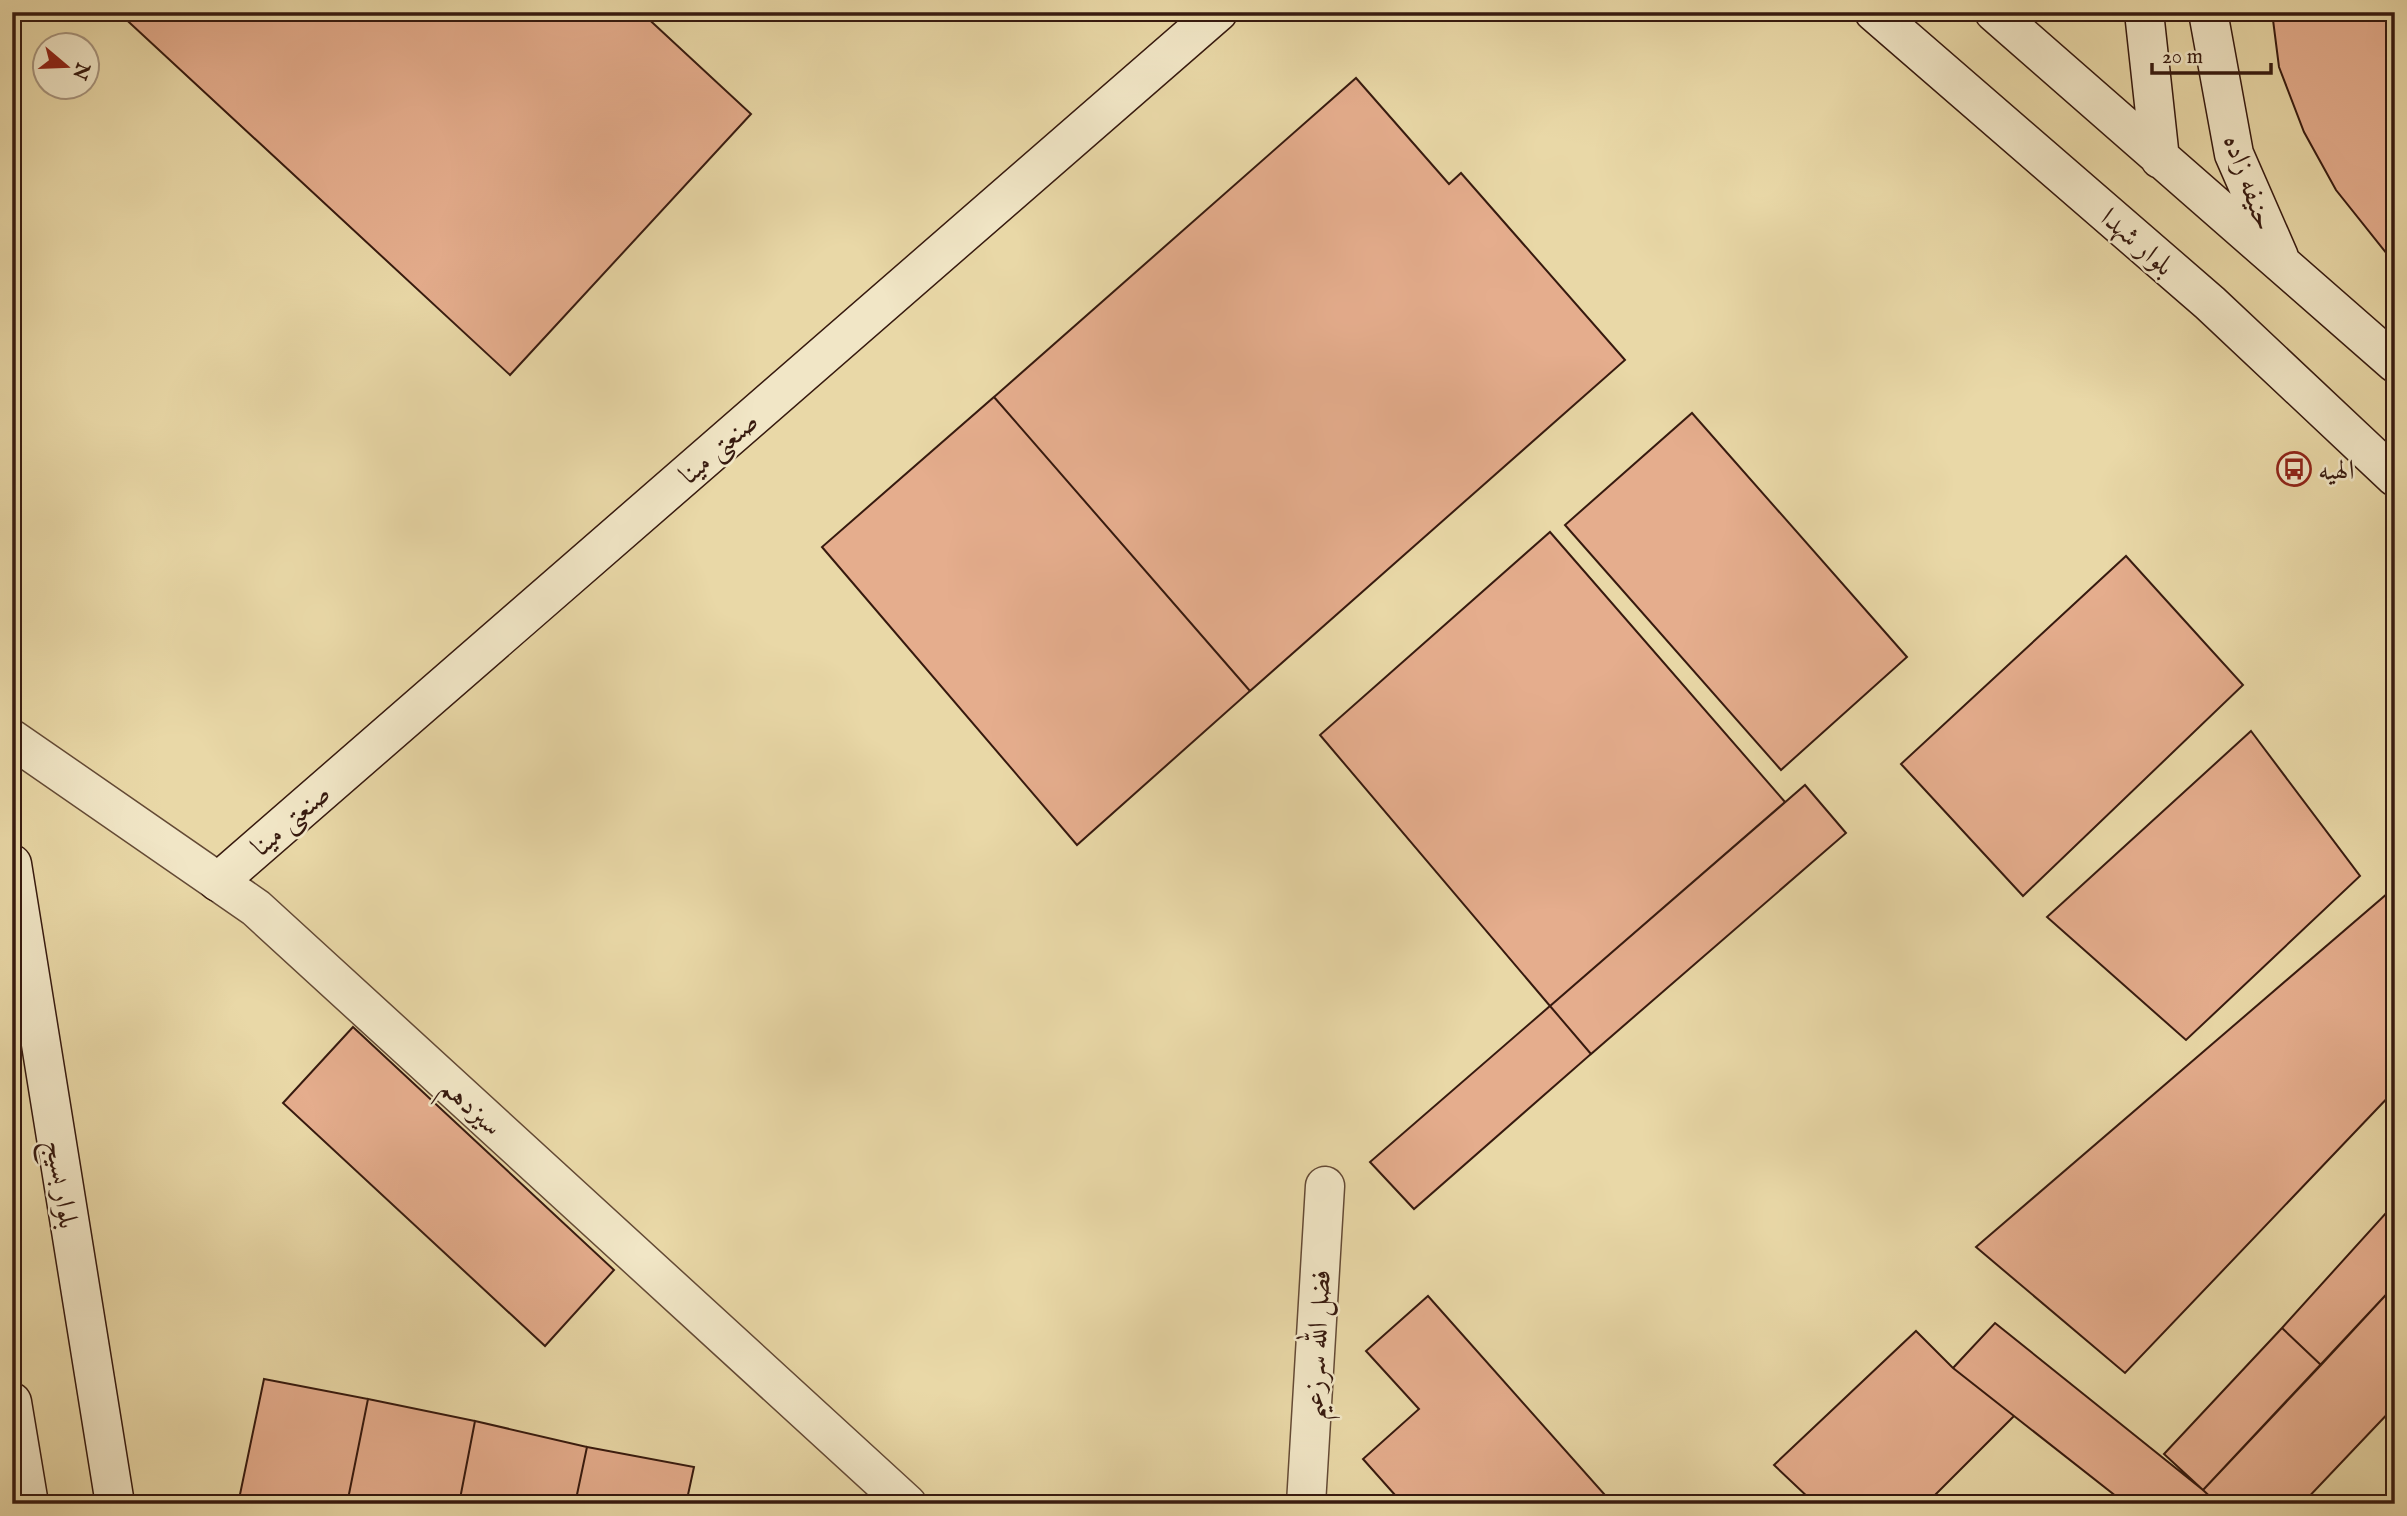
<svg xmlns="http://www.w3.org/2000/svg" width="2407" height="1516" font-family="'IM FELL English',Amiri,serif">
<rect width="100%" height="100%" fill="#e9d8a7"/>
<filter id="stains"><feTurbulence type="fractalNoise" baseFrequency=".00286" numOctaves="4"/><feColorMatrix values="0 0 0 0 .2 0 0 0 0 .09 0 0 0 0 .02 0 0 0 .5 -.17"/></filter>
<radialGradient id="worn" r=".72"><stop offset=".6" stop-color="#630" stop-opacity="0"/><stop offset="1" stop-color="#630" stop-opacity=".3"/></radialGradient>
<path fill="#e5ad8d" stroke="#371a0f" stroke-width="2" d="M118 12H641L751 114 510 375Z
M2272 12H2395V264L2336 190 2304 132 2279 67Z
M1356 78 1449 184 1461 173 1625 360 1250 691 994 397Z
M994 397 1250 691 1077 845 822 547Z
M1692 413 1907 657 1781 770 1565 525Z
M1550 532 1785 802 1550 1006 1320 735Z
M2126 556 2243 685 2023 896 1901 764Z
M2251 731 2360 876 2186 1040 2047 917Z
M1805 785 1846 833 1591 1054 1550 1006Z
M2395 887V1090L2125 1373 1976 1247Z
M1550 1006 1591 1054 1414 1209 1370 1162Z
M353 1027 614 1270 545 1346 283 1103Z
M2395 1203V1285L2321 1365 2282 1328Z
M2395 1285V1406L2302 1504H2218L2203 1490Z
M1428 1296 1613 1504H1403L1363 1459 1419 1409 1366 1351Z
M1995 1323 2203 1490 2218 1504H2126L1953 1368Z
M2282 1328 2321 1365 2203 1490 2164 1454Z
M1916 1331 1953 1368 2014 1416 1926 1504H1807L1811 1500 1774 1465Z
M264 1379 368 1399 347 1504H238Z
M368 1399 475 1421 459 1504H347Z
M475 1421 587 1447 575 1504H459Z
M587 1447 694 1467 686 1504H575Z"/>
<g fill="none" stroke-linecap="round" stroke-linejoin="round">
<g stroke="#644a35" stroke-width="41">
<path id="street" d="M12 739 256 908 907 1504
M1306 1504 1325 1186"/>
</g>
<g stroke="#371a0f" stroke-width="41">
<path id="secondary" d="M1874 12 2210 303 2395 477
M1994 12 2395 363
M2144 12 2160 159
M2208 12 2234 154 2279 257
M12 864 115 1504
M218 882 1218 12
M12 1402 29 1504"/>
</g>
<use href="#street" stroke="#f1e6c6" stroke-width="38"/>
<use href="#secondary" stroke="#f1e6c6" stroke-width="38"/>
</g>
<defs>
<g id="bus-ring" transform="scale(1.75)"><circle r="9.5" fill="#f1e6c6" stroke="#8f2418" stroke-width="1.5"/><path d="M-5-6H5V4H4V6H2V4H-2V6H-4V4H-5ZM-3.5-4V0h7V-4ZM-3.5 1.2v1.5H-2V1.2ZM2 1.2v1.5H3.5V1.2Z" fill="#8f2418"/></g>
</defs>
<g fill-rule="evenodd">
<use href="#bus-ring" x="2294" y="469"/>
</g>
<g text-anchor="middle" stroke-width="5" stroke-linejoin="round" paint-order="stroke">
<g font-size="28" fill="#371a0f" stroke="#f1e6c6">
<text transform="translate(2250 182) rotate(70)" y="10">حنیفه زاده</text>
<text transform="translate(2138 241) rotate(41)" y="10">بلوار شهدا</text>
<text transform="translate(718 447) rotate(-41)" y="10">صنعتی مینا</text>
<text transform="translate(290 819) rotate(-41)" y="10">صنعتی مینا</text>
<text transform="translate(472 1106) rotate(42)" y="10">سیزدهم</text>
<text transform="translate(63 1184) rotate(81)" y="10">بلوار بسیج</text>
<text transform="translate(1316 1345) rotate(-87)" y="10">فضل الله سرزعیم</text>
</g>
<g font-size="28" fill="#371a0f" stroke="#f1e6c6" text-anchor="start">
<text x="2318" y="479">الهیه</text>
</g>
</g>
<rect width="2407" height="1516" fill="none" stroke="#e9d8a7" stroke-width="42"/>
<rect x="14" y="14" width="2379" height="1488" fill="none" stroke="#371a0f" stroke-width="3.5"/>
<rect x="21" y="21" width="2365" height="1474" fill="none" stroke="#371a0f" stroke-width="2"/>
<g transform="translate(66 66) rotate(109)"><circle r="33" fill="#f1e6c6" stroke="#a7947d" stroke-width="2"/>
<path d="M0-5L12 26L0 18L-12 26Z" fill="#8f2418"/>
<text y="-10" font-size="19" font-weight="bold" text-anchor="middle" fill="#371a0f">N</text>
</g>
<path d="M2152 63v10h119v-10" fill="none" stroke="#371a0f" stroke-width="3.5"/>
<text x="2162" y="63" font-size="21" fill="#371a0f" stroke="#f1e6c6" stroke-width="5" paint-order="stroke">20 m</text>
<rect width="100%" height="100%" filter="url(#stains)"/>
<rect width="100%" height="100%" fill="url(#worn)"/>
</svg>
